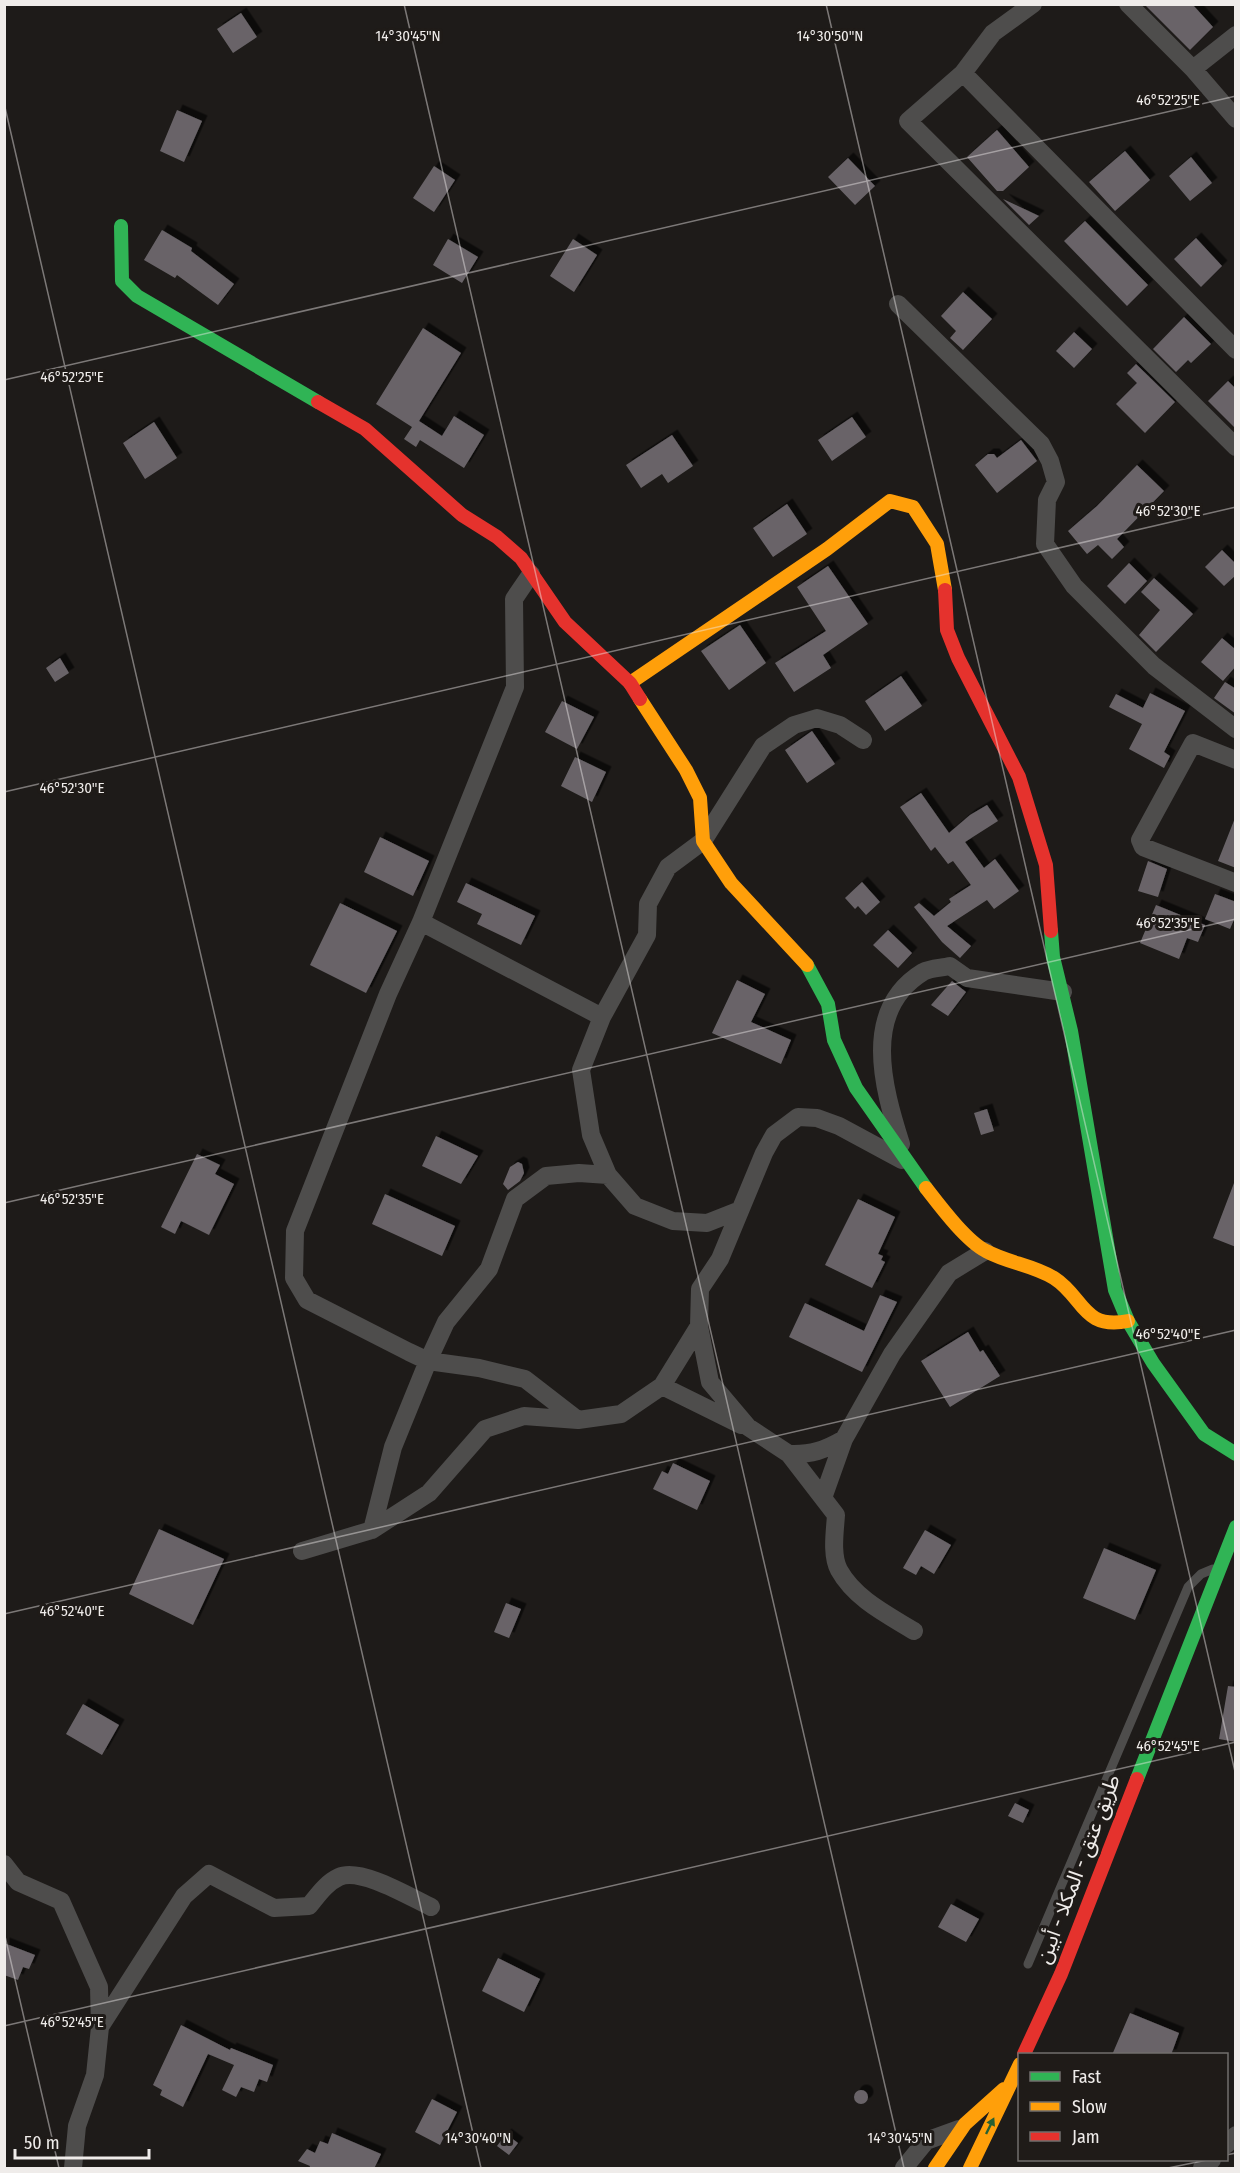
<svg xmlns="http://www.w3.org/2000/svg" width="1240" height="2173" font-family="'Fira Sans Condensed','Noto Sans Arabic',sans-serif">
<defs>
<filter id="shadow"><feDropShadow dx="5.5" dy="-5.5" stdDeviation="0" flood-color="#0009"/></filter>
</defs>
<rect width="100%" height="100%" fill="#1e1b19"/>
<path fill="#696468" filter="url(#shadow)" d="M1144 4H1192L1213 27 1190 50Z
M241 13 257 37 233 53 217 29Z
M177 110 202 121 184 162 160 151Z
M997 130 1029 167 1003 191H997L967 157Z
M1125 151 1150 180 1115 211 1089 182Z
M1191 157 1212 183 1190 201 1169 176Z
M848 158 875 186 855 205 828 177Z
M434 166 455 180 434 212 413 198Z
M1003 199 1039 216 1029 225Z
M1085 221 1148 285 1127 306 1064 241Z
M162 230 192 248 191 251 234 284 218 305 177 275 175 278 144 260Z
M1196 238 1222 266 1201 287 1174 259Z
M448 239 478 257 462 283 433 265Z
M573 239 597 255 574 292 550 276Z
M963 292 992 319 963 350 950 338 956 331 941 316Z
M1184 317 1211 344 1191 363 1188 360 1176 372 1153 349Z
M423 328 461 353 419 421 442 436 454 416 484 435 464 468 420 440 416 447 404 439 412 427 376 404Z
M1074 332 1092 349 1074 368 1056 351Z
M1136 364 1175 402 1145 433 1116 404 1137 383 1127 373Z
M1228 381 1236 389V429L1208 401Z
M852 417 866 437 832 461 818 440Z
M154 422 177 458 145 479 123 443Z
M672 435 693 466 668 483 662 474 641 488 626 465Z
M1021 440 1037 461 997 493 975 465 988 454H994L997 458Z
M1137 465 1164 491 1117 539 1124 547 1112 559 1098 545 1087 554 1068 531 1097 506Z
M787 504 807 534 773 557 753 528Z
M1222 550 1236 564V575L1224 586 1205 567Z
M1129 563 1147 581 1125 604 1107 586Z
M828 566 868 624 823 655 831 668 794 692 775 663 826 631 797 587Z
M1154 578 1193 614 1156 652 1139 635 1160 610 1141 592Z
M740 625 766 663 729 690 701 651Z
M1222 638 1236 650V666L1223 681 1201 662Z
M60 658 69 673 55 682 46 668Z
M901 676 922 706 885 731 865 701Z
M1225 682 1236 689V714L1214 698Z
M1150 693 1185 711 1164 752 1170 756 1164 768 1129 749 1142 724 1109 707 1116 694 1143 708Z
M562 701 594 717 577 749 545 732Z
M812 731 835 764 807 783 785 750Z
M575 757 606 772 592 802 561 786Z
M921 793 949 833 970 815 987 805 998 821 965 842 984 868 995 859 1019 891 994 909 987 900 947 926 971 946 960 958 942 942 914 907 919 903 934 916 951 902 949 899 971 885 953 861 948 864 935 847 931 851 900 807Z
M1235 818 1236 819V868L1218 861Z
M380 837 429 861 413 896 364 872Z
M1148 861 1167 869 1158 897 1138 891Z
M862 882 880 902 866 915 858 906 855 909 845 898Z
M466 883 535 916 521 945 477 924 482 914 457 902Z
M1215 894 1236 902V915L1230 929 1205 919Z
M340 903 397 931 366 993 310 965Z
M1156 905 1205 925 1198 942 1187 938 1179 959 1140 943Z
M888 930 912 953 898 968 873 945Z
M737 980 765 994 751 1022 791 1040 781 1064 712 1033Z
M952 981 966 992 948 1016 931 1005Z
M987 1109 994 1131 981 1135 974 1113Z
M436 1136 478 1156 461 1184 422 1166Z
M197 1154 220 1165 215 1174 234 1184 209 1235 181 1221 175 1234 161 1227Z
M518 1162 522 1164 524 1173 520 1181 508 1190 503 1184 510 1167Z
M1234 1183H1236V1247L1213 1238Z
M385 1194 455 1226 442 1256 372 1224Z
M858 1199 895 1217 878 1254 883 1256 881 1260 885 1262 872 1288 825 1265Z
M880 1295 897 1302 862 1372 789 1337 805 1303 864 1331Z
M968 1332 980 1352 983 1350 1000 1376 950 1407 921 1361Z
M673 1463 710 1481 697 1510 653 1489 662 1471 668 1474Z
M159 1529 224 1559 193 1625 129 1594Z
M925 1530 951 1545 934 1574 921 1566 916 1575 903 1568Z
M1104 1548 1156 1570 1135 1620 1083 1598Z
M506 1603 521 1609 509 1638 494 1632Z
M1228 1686 1236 1687V1742L1219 1739Z
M83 1704 119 1725 102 1755 66 1734Z
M1015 1803 1029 1810 1023 1823 1008 1816Z
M951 1904 979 1919 966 1942 938 1927Z
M4 1943 35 1955 29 1969 23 1967 18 1980 4 1975Z
M498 1958 540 1979 524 2012 482 1991Z
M1130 2013 1179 2033 1171 2055H1112Z
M181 2025 230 2050 231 2048 273 2065 267 2082 259 2079 254 2092 241 2087 236 2097 222 2090 234 2065 208 2054 183 2107 160 2095 162 2090 153 2085Z
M854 2097a7 7 0 1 1 14 0a7 7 0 1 1-14 0Z
M432 2099 457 2112 440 2145 415 2132Z
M332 2133 381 2154 374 2169H309L310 2166 298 2161 307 2149 315 2153 320 2141 328 2144Z
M506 2134 518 2143 509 2155 497 2146Z"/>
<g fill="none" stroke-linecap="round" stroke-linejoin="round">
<path stroke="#4e4d4c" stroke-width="9" d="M1028 1964 1188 1587 1201 1574 1213 1569"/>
<path stroke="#4e4d4c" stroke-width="18" d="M1033 4 993 33 963 73 908 121 1236 447
M1128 4 1193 69 1236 119
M1193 69 1236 35
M963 73 1236 350
M898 304 1041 444 1050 461 1056 482 1047 500 1045 544 1074 586 1154 666 1236 729
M531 574 514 599 515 687 421 922 388 994 295 1231 294 1278 307 1300 409 1352 428 1361 479 1368 525 1379 578 1420
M1236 760 1193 743 1140 840 1143 847 1236 883
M421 922 602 1017
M901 1144C883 1087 861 1010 923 972 930 968 942 968 950 966L967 978 1063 992
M902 1160 839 1126 817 1118 798 1117 774 1135 764 1153 720 1259 700 1289 699 1326 710 1382 748 1427 789 1454 836 1515C835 1531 831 1555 839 1570 855 1599 888 1615 914 1631
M740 1210 707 1223 673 1221 635 1206 608 1175 591 1135 581 1070 602 1017 647 935 648 904 668 867 703 841 763 746 794 725 817 718 840 725 863 740
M662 1386 741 1425
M789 1454C811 1455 825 1450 844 1439
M823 1498 844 1439 892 1354 949 1273 985 1251
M372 1530 393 1447 428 1361 446 1322 489 1269 515 1199 546 1176 579 1173 608 1175
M302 1551 372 1530 429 1493 485 1429 524 1416 578 1420 621 1414 662 1386 699 1326
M4 1864 18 1882 61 1901 99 1987 100 2027 95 2075 77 2126 73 2168
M100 2027 184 1896 209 1874 274 1908 309 1906C318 1895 326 1883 339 1877 360 1867 410 1897 431 1907
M1226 2145 1236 2135
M904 2168 926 2141 959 2129
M1202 2168 1212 2160"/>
<path stroke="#30b455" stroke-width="14" d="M121 226 122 281 137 296 318 402
M1051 931 1053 957 1071 1031 1115 1290 1128 1321 1153 1363 1204 1434 1236 1454
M807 965 828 1004 834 1040 856 1088 926 1188
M1137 1779 1236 1527"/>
<path stroke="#ff9f0a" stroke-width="14" d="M630 683 827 549 890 501 913 507 937 544 945 590
M640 699 686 770 700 798 703 841 731 883 807 965
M926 1188C940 1206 966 1241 986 1251 1008 1263 1033 1265 1054 1278 1084 1297 1082 1330 1128 1321
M935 2168 965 2124 1004 2089
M970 2168 1020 2064"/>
<path stroke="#e5322d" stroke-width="14" d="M318 402 365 429 462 515 497 537 521 558 565 622 630 683 640 699
M945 590 947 630 958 658 1019 777 1046 865 1051 931
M1024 2054 1061 1974 1137 1779"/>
</g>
<defs><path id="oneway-solid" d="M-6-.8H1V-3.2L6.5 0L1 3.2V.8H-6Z" transform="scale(1.5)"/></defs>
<use fill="#276033" href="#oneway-solid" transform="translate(990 2126) rotate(-64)"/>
<path fill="none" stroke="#efecea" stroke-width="1.5" stroke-opacity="0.45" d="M404 4 904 2168M826 4 1236 1776M4 103 481 2168M4 380 1236 96M4 792 1236 507M4 1203 1236 919M4 1614 1236 1330M4 1932 59 2168M4 2026 1236 1742M1226 2155 1236 2153M1168 2168 1207 2160"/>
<g text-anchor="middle" stroke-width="6" stroke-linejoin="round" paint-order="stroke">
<g font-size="21" fill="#efecea" stroke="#1f1b18">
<text transform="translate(1078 1869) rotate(-69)" y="7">طريق عتق - المكلا - أبين</text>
</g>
</g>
<g font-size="15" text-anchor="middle" fill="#efecea" stroke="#1f1b18" stroke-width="6" stroke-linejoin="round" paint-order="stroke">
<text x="408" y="41">14°30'45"N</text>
<text x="830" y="41">14°30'50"N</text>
<text x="1168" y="105">46°52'25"E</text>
<text x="72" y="382">46°52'25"E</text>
<text x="1168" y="516">46°52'30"E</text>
<text x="72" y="793">46°52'30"E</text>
<text x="1168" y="928">46°52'35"E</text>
<text x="72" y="1204">46°52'35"E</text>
<text x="1168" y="1339">46°52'40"E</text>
<text x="72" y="1616">46°52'40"E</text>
<text x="1168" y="1751">46°52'45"E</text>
<text x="72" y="2027">46°52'45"E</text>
<text x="478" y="2143">14°30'40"N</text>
<text x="900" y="2143">14°30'45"N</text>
</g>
<rect width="1240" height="2173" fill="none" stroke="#efecea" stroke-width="12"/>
<rect x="1018" y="2053" width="210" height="108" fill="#1f1b18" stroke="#726f6c" stroke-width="1.5"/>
<rect x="1030" y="2072" width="30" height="9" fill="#30b455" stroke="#726f6c" stroke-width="1.5"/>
<text x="1072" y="2083" font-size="18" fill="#efecea">Fast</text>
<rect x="1030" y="2102" width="30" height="9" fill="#ff9f0a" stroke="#726f6c" stroke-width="1.5"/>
<text x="1072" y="2113" font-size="18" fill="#efecea">Slow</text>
<rect x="1030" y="2132" width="30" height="9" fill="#e5322d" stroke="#726f6c" stroke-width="1.5"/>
<text x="1072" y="2143" font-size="18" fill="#efecea">Jam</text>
<path d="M15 2149v9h134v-9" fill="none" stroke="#efecea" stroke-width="3"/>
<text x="24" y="2149" font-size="18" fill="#efecea" stroke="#1f1b18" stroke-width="4.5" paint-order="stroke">50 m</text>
</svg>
